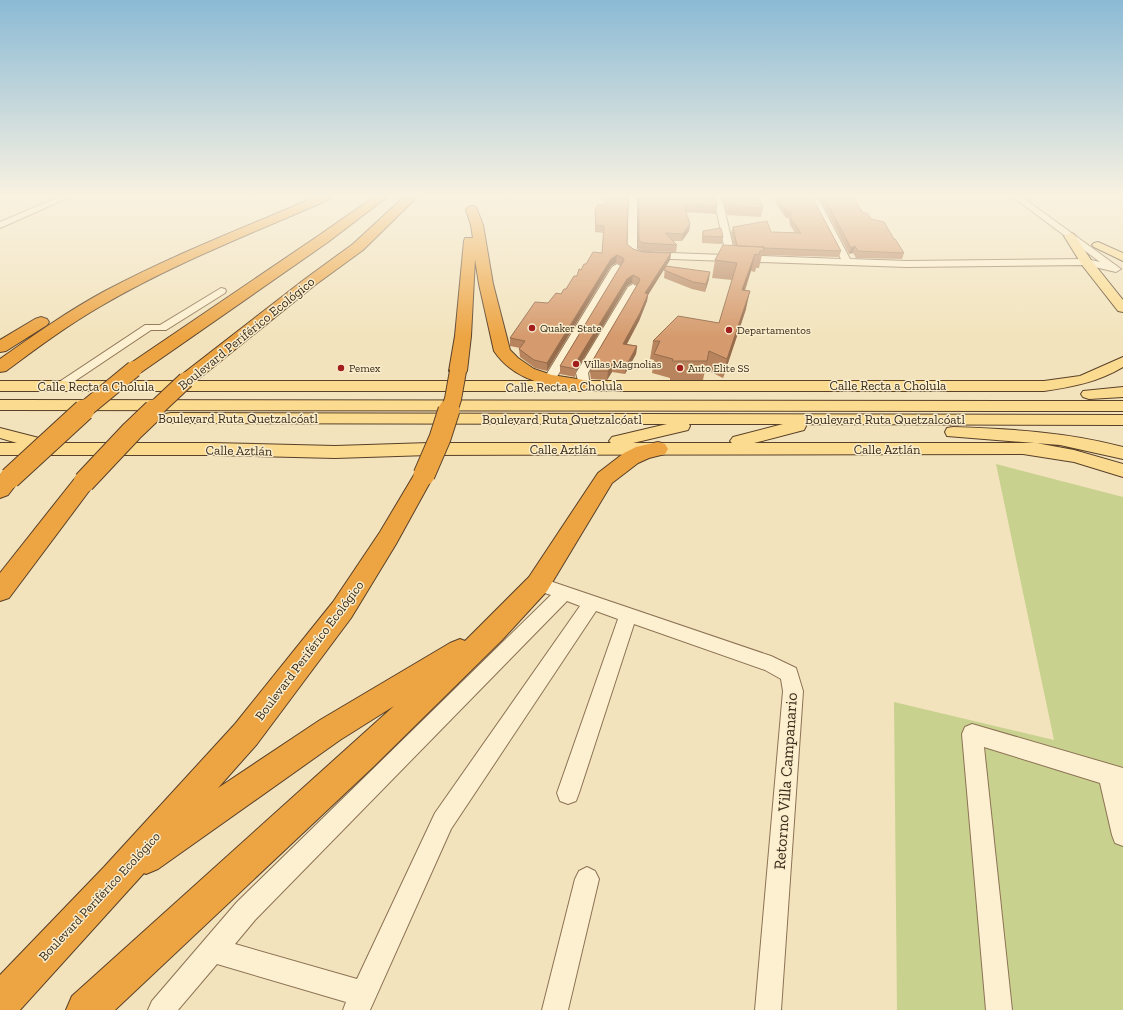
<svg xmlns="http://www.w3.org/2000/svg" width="1123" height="1010" font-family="'Zilla Slab',serif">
<rect width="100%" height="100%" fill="#f2e3bc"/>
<path fill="#c9d18f" d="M996 464 1123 497V1010H897L894 702 1054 740Z"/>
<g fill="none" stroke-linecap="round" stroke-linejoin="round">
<g stroke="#8c7254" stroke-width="2">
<path id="minor" d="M59 197H70L0 228V222Z
M629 197H637V249L643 252 726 255 714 199 719 197 722 199 735 255 841 259 811 200 815 198 819 200 850 259 907 261 1086 259 1100 262 1013 197H1022L1121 269 1116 272 1086 265 907 267 643 258 633 255 627 250Z
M617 264 622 267 555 380 553 383H545L543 380 612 267Z
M633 284 638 287 588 373 590 385 588 388H580L576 373 628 287Z
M221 288 225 289 226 291 225 293 166 330H151L63 389H55L53 386 145 325H160Z
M538 577 771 656 796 668 803 691 781 1010H755L783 691 781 679 765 670 634 624 579 793 576 801 568 804 560 801 557 793 618 619 596 611 451 829 370 1010H343L346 1002 217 964 178 1010H148L152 1001 237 902 551 595 532 589 530 584 532 579ZM567 601 580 606 435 813 357 979 235 944 255 920Z
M972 724 1123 768V846L1115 843 1112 835 1100 783 984 747 1012 1010H986L962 734 965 727Z
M587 867 595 871 599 879 568 1010H542L575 879 579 871Z"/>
</g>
<g stroke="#594029" stroke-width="2">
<path id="major" d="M1070 233 1074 234 1091 260 1123 300V312L1118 311 1082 265 1064 236Z
M1098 242 1123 253V261L1094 247 1092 245 1094 243Z
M1123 357V367C1098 382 1072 387 1044 391H0V381H1044L1080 376Z
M1123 387V397L1089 399 1083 397 1081 394 1083 391Z
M0 400 1123 401V411L0 410Z
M171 413 1123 415V425L805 424 806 426 804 430 754 443H1036L1074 450 1123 464V477L1074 462 1023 454 429 455 335 458 212 455H0V443H17L0 438V428L39 438 41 443H212L335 446 429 443H611L609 441 612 437 667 424 171 423 165 422 163 418 165 414ZM689 424H783L733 437 730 441 732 443H633L688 430 690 426Z
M953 427C1011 429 1067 432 1123 447V459L1060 445 947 436 945 432 947 428Z"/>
</g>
<g stroke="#594029" stroke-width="2">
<path id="highway" d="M316 197H332L330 199C253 233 174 263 101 306 68 325 37 348 6 371L0 372V359C34 335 68 311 105 291 173 255 245 227 316 197Z
M374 197H387L328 242 140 373 134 374 128 373 125 369 128 365 318 236Z
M404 197H417L363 250 315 285 192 384 186 385 180 384 177 380 180 376 305 279 353 244Z
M472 206 476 207 483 225 493 284 510 350 518 358 534 369 552 375 590 381 593 385 590 389C582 391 574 389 566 388 537 384 511 376 494 351L479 284 475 259 471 336 467 371 464 375 458 376 452 375 449 371 455 336 464 241 465 238H473L471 225 466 210 468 207Z
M41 317 47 319 49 322 47 325 6 351 0 352V340L35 319Z
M658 442 665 444 668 449 665 454 649 458 638 463 612 483 547 591 502 640 373 767 115 1010H66L72 996 394 706 340 740 158 869 146 874 144 873 20 1010H0V975L104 867 235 724 333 602 380 532 417 470 424 468 431 470 434 475 396 544 351 618 257 744 218 788 320 720 450 643 460 639 465 641 529 577 598 473 624 453 636 447Z
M10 471 17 473 21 478 8 495 0 498V476L3 473Z
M84 475 92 477 95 482 92 487 9 598 0 601V573L76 477Z"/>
</g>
<use href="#minor" fill="#fdf0d0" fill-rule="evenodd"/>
<use href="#major" fill="#fbdb8f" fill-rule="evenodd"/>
<use href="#highway" fill="#eda442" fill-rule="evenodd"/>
<g stroke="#594029" stroke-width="18" stroke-linecap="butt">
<path id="highway-bridge-far1" d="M83 411 134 369
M153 411 186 380
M449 411 453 399 458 371"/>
</g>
<g stroke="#594029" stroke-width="23" stroke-linecap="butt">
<path id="highway-bridge" d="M424 475 440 438 449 410
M10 478 84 410
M84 482 132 431 154 410"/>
</g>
<use href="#highway-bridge-far1" stroke="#eda442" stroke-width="16"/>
<use href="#highway-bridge" stroke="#eda442" stroke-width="21"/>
</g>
<path fill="#b7845e" d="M638 197H715L717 207 716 214 702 213V211L701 213 686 212 690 224 689 231 682 241H673L677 245 676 252 643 251 638 248Z
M722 197H758L763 208 761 217 727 215Z
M776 197H815L813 198 841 251 839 257 762 255 759 268H756L755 272 751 271 745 291 746 309 723 378 705 369 703 380H670V378L652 373 654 360 650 359 653 341 719 323 732 280 712 278 715 260 734 246 731 233 733 227 771 232 795 233 790 225 789 218H786L775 202Z
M816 197H853L863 213 871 219 894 239 904 253 902 259 856 258 853 253 849 254 820 199Z
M605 204 627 244 633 249 643 252 671 253 670 260 666 266 709 279 705 292 692 289 664 278 665 268 648 295 647 301 639 321 627 344 637 346 636 354 625 374 612 372 607 380 591 379 590 373V365L637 285 632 283 627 286 576 371 575 377 560 374V366L621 265 616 263 611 266 547 371 535 368 520 357 519 349 520 348 510 346V338L548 303 561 294 566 289 577 276 581 270 586 264 602 253 604 233 595 232V211Z
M703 231 723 237 722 244 702 243V238Z"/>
<path fill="#956c4c" d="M704 203 702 211 701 213 702 206Z
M690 224 689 231 682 241 683 234Z
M855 246 853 253 849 254 851 248Z
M671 253 670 260 648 295 647 301 639 321 623 351V344L645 293Z
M755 254 751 271 738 308 742 290Z
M617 255 616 263 611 266 547 371V363L611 259Z
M710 272 709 279 705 292 706 284Z
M633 275 632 283 627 286 576 371 575 364 627 279Z
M750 291 746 309 723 378 727 359Z
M637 346 636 354 625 374 626 366Z
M709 351 705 369 703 380 707 361Z
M612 364V372L607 380 608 371Z"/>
<path fill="#d59a6d" stroke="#956c4c" d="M607 197H628L627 244 633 249 643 252 671 253 645 293 648 294 640 313 623 344 637 346 626 366 612 364 608 371H591L590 365 640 280 639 278 633 275 627 279 575 364 576 369 560 366 624 260 623 258 617 255 611 259 547 363 534 360 519 349 525 341 510 338 535 302 548 303 556 293 561 294 564 289H566L574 276H577L579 269 581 270 584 264H586L593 252 602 253 604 226 596 225 595 211 597 205 605 204Z
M639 197H715L717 207 703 206 704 203 702 206 684 205 690 224 683 234 665 233 677 245 644 243 639 241Z
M726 197H758L763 208 729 205Z
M777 197H812L841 251 764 248V247L737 246 733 227 767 221 771 232 801 233 791 219V212H787Z
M824 197H853L863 213H867L871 219 884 222 894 239H895L904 253 858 251 855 246 851 248Z
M721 228 723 237 703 236V231Z
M723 245 764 247 763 251H760L759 255 755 254 742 290 750 291 727 359 709 351 707 361H672L673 359 654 354 660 341H653L678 316 719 323 737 263 715 260Z
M666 266 710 272 706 284 693 282 664 270Z"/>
<linearGradient id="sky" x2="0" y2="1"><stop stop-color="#8bbad5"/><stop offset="0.58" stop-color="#f9f2e1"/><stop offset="1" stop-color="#f9f2e1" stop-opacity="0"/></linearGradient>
<rect width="1123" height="338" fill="url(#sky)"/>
<g fill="#a21e1d" stroke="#f9edcc" stroke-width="1.5">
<circle cx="532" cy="328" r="4"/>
<circle cx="729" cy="330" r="4"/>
<circle cx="576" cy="364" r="4"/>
<circle cx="341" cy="368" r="4"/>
<circle cx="680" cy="368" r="4"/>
</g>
<g text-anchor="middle" stroke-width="3" stroke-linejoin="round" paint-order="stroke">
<g font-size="11" fill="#392a1a" stroke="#f9edcc" text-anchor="start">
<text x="540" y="332">Quaker State</text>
<text x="737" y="334">Departamentos</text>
<text x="584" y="368">Villas Magnolias</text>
<text x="349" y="372">Pemex</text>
<text x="688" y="372">Auto Elite SS</text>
</g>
<g font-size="13" fill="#392a1a" stroke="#f9edcc">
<text transform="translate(246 333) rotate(-39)" y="5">Boulevard Periférico Ecológico</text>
<text x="888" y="390">Calle Recta a Cholula</text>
<text x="96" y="391">Calle Recta a Cholula</text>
<text transform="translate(564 386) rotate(-1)" y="5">Calle Recta a Cholula</text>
<text x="238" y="423">Boulevard Ruta Quetzalcóatl</text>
<text x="562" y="424">Boulevard Ruta Quetzalcóatl</text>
<text x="885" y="424">Boulevard Ruta Quetzalcóatl</text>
<text x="563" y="454">Calle Aztlán</text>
<text x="887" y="454">Calle Aztlán</text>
<text transform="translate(239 450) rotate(1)" y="5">Calle Aztlán</text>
<text transform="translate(309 650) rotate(-53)" y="5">Boulevard Periférico Ecológico</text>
<text transform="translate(99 896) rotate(-47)" y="5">Boulevard Periférico Ecológico</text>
</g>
<g font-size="16" fill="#392a1a" stroke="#f9edcc">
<text transform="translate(785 781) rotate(-86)" y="6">Retorno Villa Campanario</text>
</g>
</g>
</svg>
